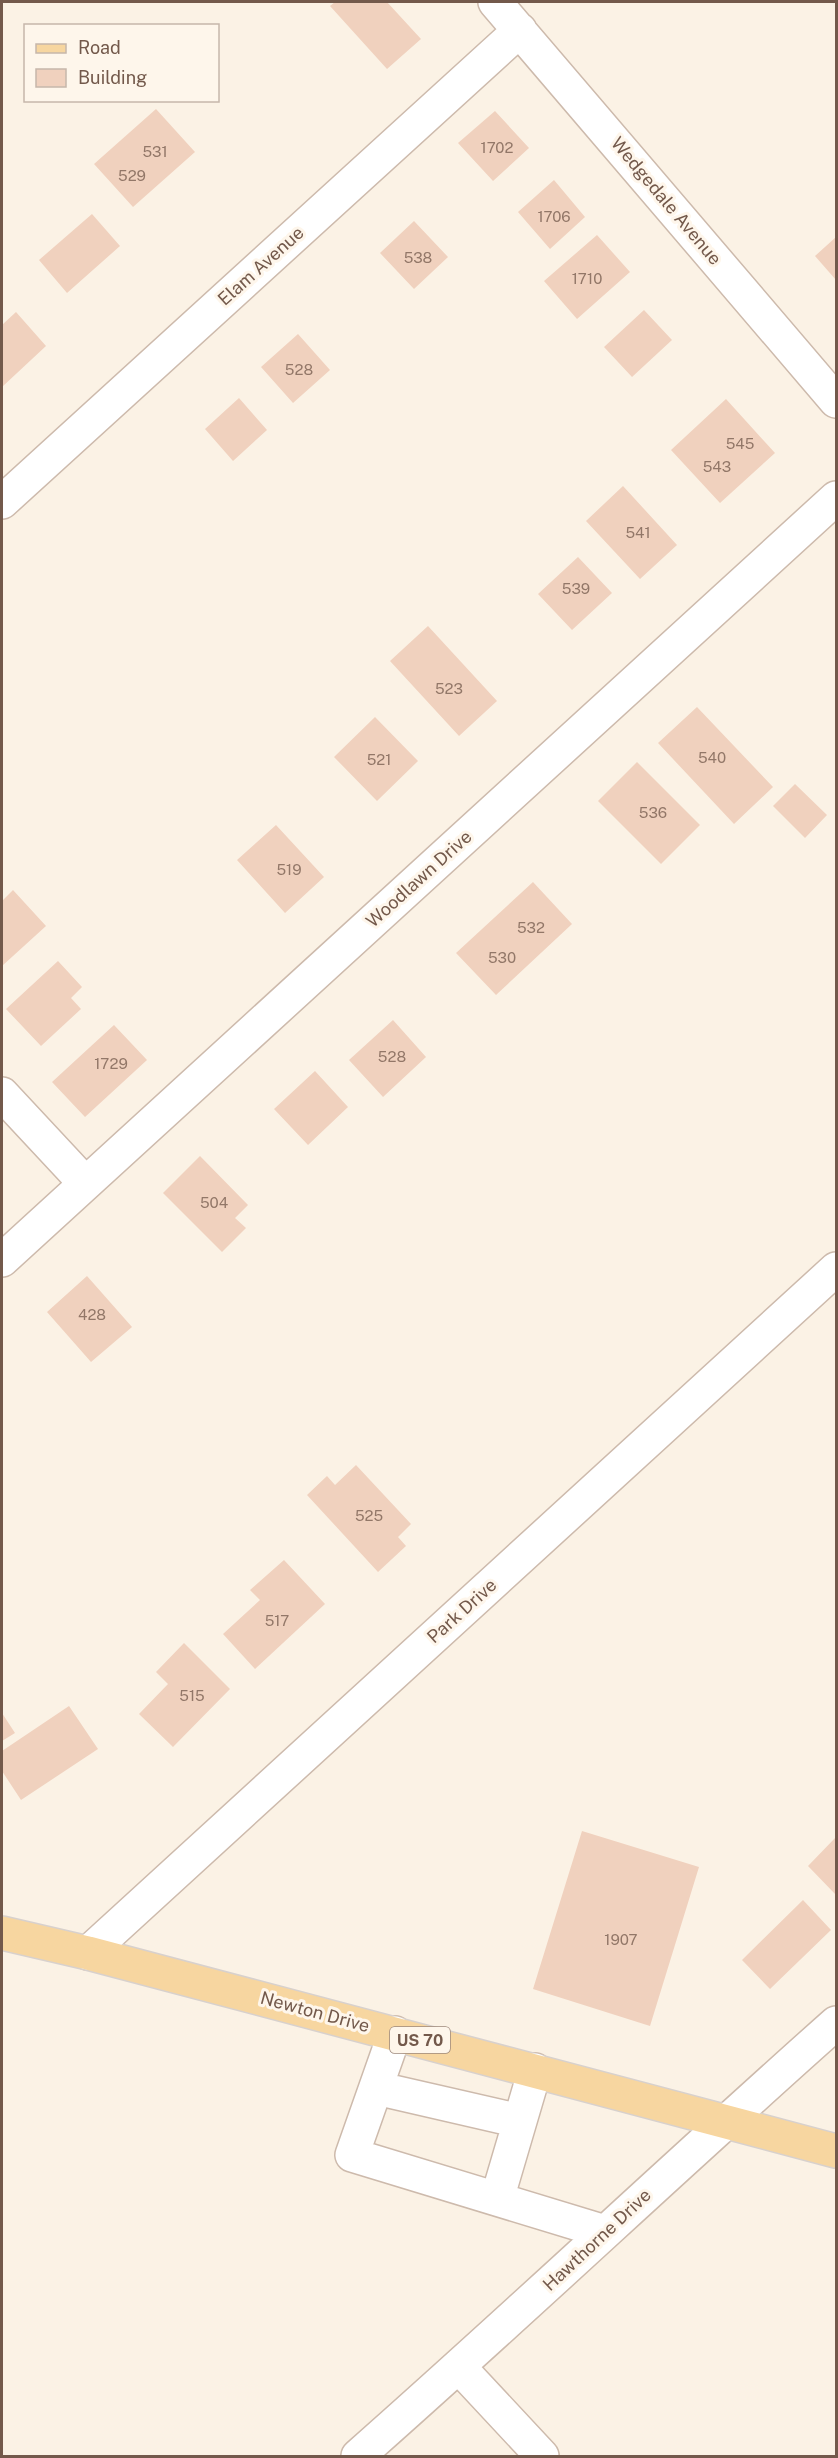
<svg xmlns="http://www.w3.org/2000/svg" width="838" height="2458" font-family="'Public Sans',sans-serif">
<rect width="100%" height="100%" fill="#fbf2e5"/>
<path fill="#f0d1be" d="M335 2H387L421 39 387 69 330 6Z
M156 109 195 152 133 207 94 164Z
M495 111 529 148 493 181 458 143Z
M554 180 585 217 550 249 518 212Z
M92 214 120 246 67 293 39 260Z
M414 221 448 257 414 289 380 253Z
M597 235 630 272 577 319 544 281Z
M836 237V280L815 256Z
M644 310 672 340 632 377 604 347Z
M16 312 46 346 2 387V325Z
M298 334 330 370 293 403 261 367Z
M239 398 267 430 233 461 205 429Z
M726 399 775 453 720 503 671 450Z
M623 486 677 545 640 579 586 521Z
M578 557 612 593 572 630 538 594Z
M428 626 497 701 459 736 390 661Z
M697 707 773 787 734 824 658 743Z
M375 717 418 761 377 801 334 757Z
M637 762 700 825 661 864 598 801Z
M795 784 827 815 805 838 773 806Z
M276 825 324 877 285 913 237 860Z
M533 882 572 924 496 995 456 953Z
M13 890 46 926 2 966V901Z
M58 961 82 987 71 998 81 1009 41 1046 6 1009Z
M393 1020 426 1057 383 1097 349 1060Z
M114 1025 147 1060 85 1117 52 1082Z
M315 1071 348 1107 308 1145 274 1109Z
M200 1156 248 1205 235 1218 246 1228 222 1252 163 1193Z
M87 1276 132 1327 91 1362 47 1312Z
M356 1465 411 1524 398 1537 406 1546 378 1572 307 1495 327 1476 335 1485Z
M284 1560 325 1604 255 1669 223 1634 260 1600 250 1590Z
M184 1643 230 1689 173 1747 139 1714 168 1684 156 1672Z
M69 1706 98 1749 21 1800 2 1771V1751Z
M2 1713 15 1733 2 1741Z
M582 1831 699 1867 650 2026 533 1989Z
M836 1837V1895L808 1866Z
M803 1900 831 1930 770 1989 742 1960Z"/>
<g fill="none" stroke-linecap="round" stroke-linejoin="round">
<g stroke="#cdbaac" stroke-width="36">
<path id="minor" d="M495 2 836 401
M2 502 520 30
M2 1094 85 1183
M2 1260 836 498
M88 1953 836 1269
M395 2033 352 2155 605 2232
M376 2088 520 2121
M497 2199 535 2070
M459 2367 542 2456
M358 2456C519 2314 675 2166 836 2023"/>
</g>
<g stroke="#d8d1cd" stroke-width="36">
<path id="major" d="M2 1933 88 1953 836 2151"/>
</g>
<use href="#minor" stroke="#fff" stroke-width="33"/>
<use href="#major" stroke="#f7d6a0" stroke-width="33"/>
</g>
<g text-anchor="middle" stroke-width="6" stroke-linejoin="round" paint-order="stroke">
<g font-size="15" fill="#927768">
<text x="497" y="153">1702</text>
<text x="155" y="157">531</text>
<text x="132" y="181">529</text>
<text x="554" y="222">1706</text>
<text x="418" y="263">538</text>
<text x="587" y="284">1710</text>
<text x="299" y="375">528</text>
<text x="740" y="449">545</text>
<text x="717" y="472">543</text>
<text x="638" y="538">541</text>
<text x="576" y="594">539</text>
<text x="449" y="694">523</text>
<text x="712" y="763">540</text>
<text x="379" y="765">521</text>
<text x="653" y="818">536</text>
<text x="289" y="875">519</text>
<text x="531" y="933">532</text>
<text x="502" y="963">530</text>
<text x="392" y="1062">528</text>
<text x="111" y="1069">1729</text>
<text x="214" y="1208">504</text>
<text x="92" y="1320">428</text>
<text x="369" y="1521">525</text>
<text x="277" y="1626">517</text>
<text x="192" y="1701">515</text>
<text x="621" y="1945">1907</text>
</g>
<rect fill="#fef6eb" stroke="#9d887b" stroke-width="1.5" x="390" y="2027" width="60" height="26" rx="4.5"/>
<g font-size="16" font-weight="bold" fill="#73594b">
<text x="420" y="2046">US 70</text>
</g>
<g font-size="18" fill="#73594b" stroke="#fef6eb">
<text transform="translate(666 201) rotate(50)" y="6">Wedgedale Avenue</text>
<text transform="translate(261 266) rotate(-42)" y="6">Elam Avenue</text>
<text transform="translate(419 879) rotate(-42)" y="6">Woodlawn Drive</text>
<text transform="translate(462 1611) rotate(-42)" y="6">Park Drive</text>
<text transform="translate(315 2012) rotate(15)" y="6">Newton Drive</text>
<text transform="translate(597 2240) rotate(-43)" y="6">Hawthorne Drive</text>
</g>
</g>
<rect width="838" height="2458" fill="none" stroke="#73594b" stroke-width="6"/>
<rect x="24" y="24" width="195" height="78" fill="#fef6eb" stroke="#c6b7ab" stroke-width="1.5"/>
<rect x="36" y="44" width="30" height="9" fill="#f7d6a0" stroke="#c6b7ab" stroke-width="1.5"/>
<text x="78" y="54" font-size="18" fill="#73594b">Road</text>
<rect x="36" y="69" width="30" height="18" fill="#f0d1be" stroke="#c6b7ab" stroke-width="1.5"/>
<text x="78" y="84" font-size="18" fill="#73594b">Building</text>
</svg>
